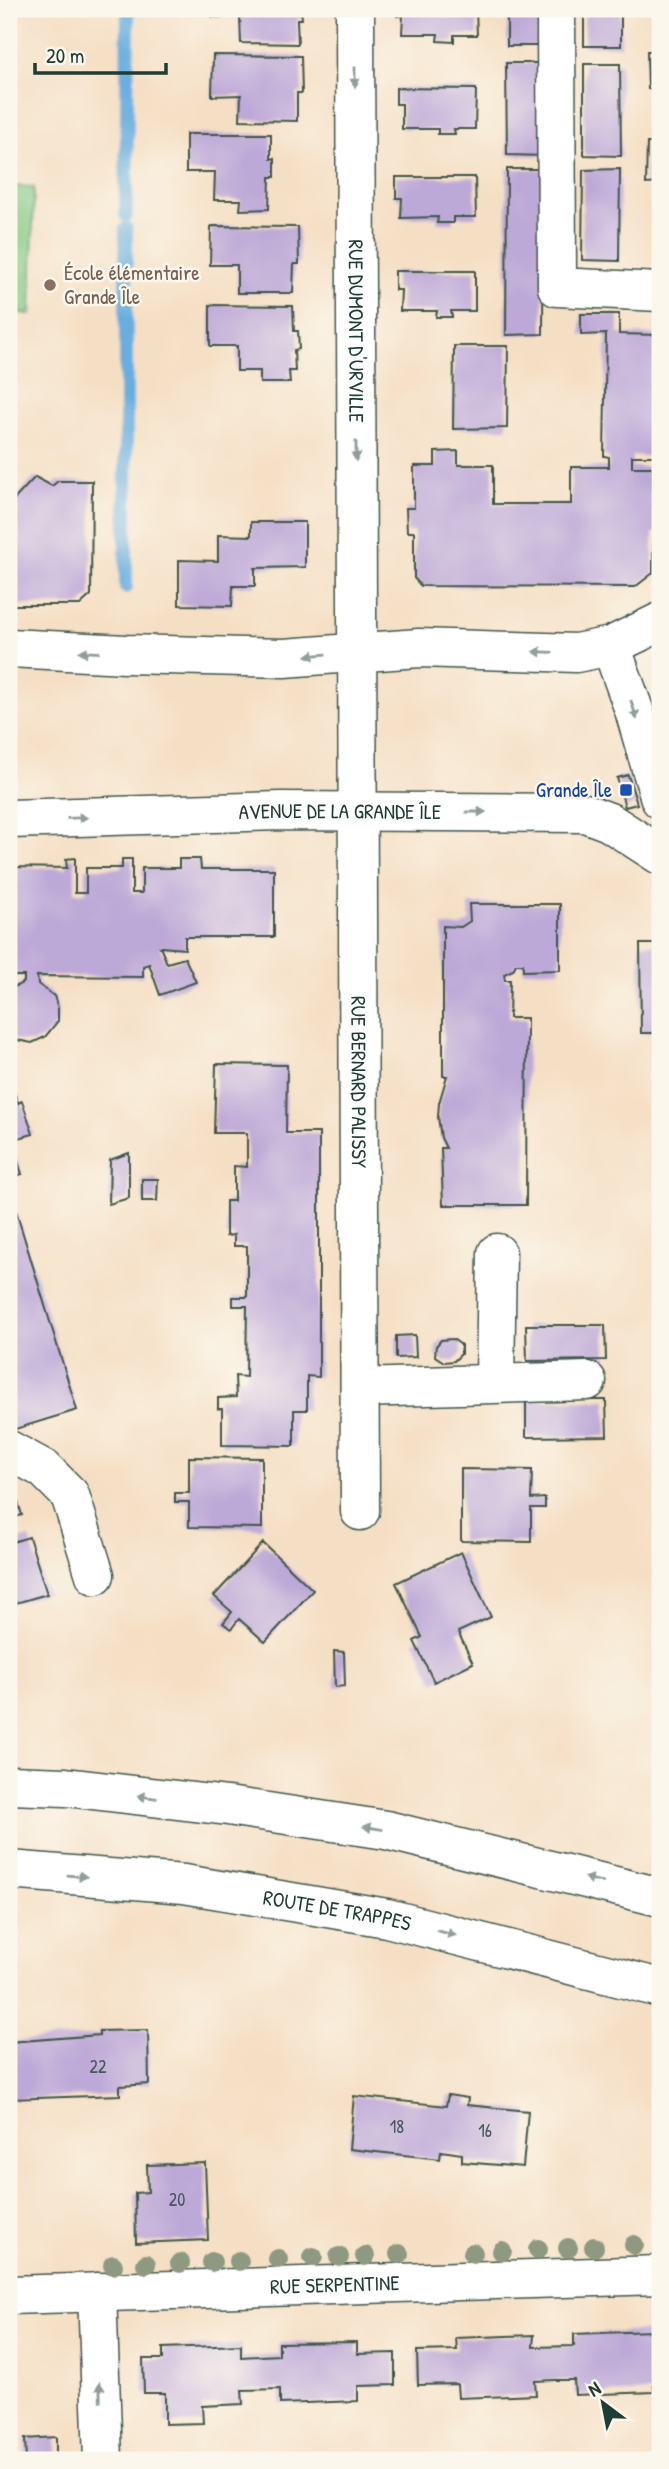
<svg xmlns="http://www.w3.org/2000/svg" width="669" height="2469" font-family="'Patrick Hand',sans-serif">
<rect width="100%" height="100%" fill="#fbf7ec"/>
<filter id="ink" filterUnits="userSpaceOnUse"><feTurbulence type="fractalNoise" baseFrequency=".0143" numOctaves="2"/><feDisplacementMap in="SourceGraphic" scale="14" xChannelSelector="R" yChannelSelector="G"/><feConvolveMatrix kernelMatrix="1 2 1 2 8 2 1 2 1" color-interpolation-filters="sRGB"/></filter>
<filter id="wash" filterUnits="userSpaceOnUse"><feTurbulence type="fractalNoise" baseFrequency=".00686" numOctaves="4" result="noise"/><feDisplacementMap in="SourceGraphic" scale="28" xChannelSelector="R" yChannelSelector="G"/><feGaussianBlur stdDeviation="1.57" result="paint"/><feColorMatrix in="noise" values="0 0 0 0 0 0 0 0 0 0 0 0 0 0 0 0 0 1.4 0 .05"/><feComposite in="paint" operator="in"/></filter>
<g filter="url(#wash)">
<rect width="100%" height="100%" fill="#f5dfc4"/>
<path fill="#83c983" stroke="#51835c" stroke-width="2" d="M9 186 34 187 31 314 9 313Z"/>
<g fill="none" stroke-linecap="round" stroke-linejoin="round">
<path stroke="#69aedf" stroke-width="14" d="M126 215 128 9
M126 587V229"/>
</g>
<g id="blocks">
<path fill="#bda9d7" d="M213 9H301L302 19H297L298 44 241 43 240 17H213Z
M397 9H476L477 35H454V42L437 41 438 34H402L403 15 397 16Z
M507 9H544V46H507Z
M584 9H621V46H584Z
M647 51H660V90L648 89Z
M213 55 301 56 302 93H297V121L240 120 241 95 212 96Z
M506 63H544L545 156 507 155Z
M584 64H620L621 156 584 155Z
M396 88 476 89 475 129H454L455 134H438V129H402V104H396Z
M186 134H271V159L275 158V177H270L269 209 240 210 241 200H214L215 172H186Z
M647 143H660V183L646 184Z
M507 169H544L543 334 506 335Z
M620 169 619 261 582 260 583 170Z
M396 177H475L476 217H453V223H437L438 217 401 218 402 198H396Z
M211 226 298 227 299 264H294L293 293H237V265H210Z
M395 271H475V311H451L452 317H436L437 311H400L401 290H395Z
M210 305 293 306 294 331H298L299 349 294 350 295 371H289L290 383H260V371H237V346H210Z
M581 314H619V334L659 335V456H632V467H653V507H658V532L653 533V573L635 587 421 586 414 578V532H407L406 508H414V466H435V452L458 451V465H493V504H571V467H609V457L604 456 606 334 581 335Z
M454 346H508L507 428 453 429Z
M35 477 52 486 58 481H92L91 595 80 605H9V505Z
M251 522H305V567L255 568V586H233L232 606 179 605V560L218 561V535L251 536Z
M628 775 637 804 625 807 617 778Z
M75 858V893H86V868H122V859H132V893H142V868H179V859H200L201 869H274V937H185V949L160 947 167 963 185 958 196 982 160 995 149 964 143 966V977L37 976 38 984 54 996 58 1008V1021L45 1037 32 1043 17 1040 9 1035V990L24 982V976H9V867L67 868 66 859Z
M469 904H560V970L523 971V964H516L513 970 504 974 505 980H510L509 1018H527L526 1205H443L441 1148H446L441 1138 438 1117 439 1103 447 1076H443V926L461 927 470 921Z
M640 944H660V1033H641Z
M216 1064 287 1065 286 1133H319V1377L307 1376V1410H294V1446L222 1445V1409H218V1398L236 1397 235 1376 246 1377 247 1306H233V1297H247V1246H234V1235L226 1236V1201H234V1166L247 1167V1133H214Z
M9 1076 18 1103 22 1101 33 1134 11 1140 22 1174 9 1178Z
M129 1153V1198L109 1204 110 1160Z
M142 1179H158L157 1201H142Z
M9 1188 77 1410 9 1431Z
M526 1325H605L606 1360 527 1361Z
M415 1335 416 1357 396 1358V1336Z
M453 1339 461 1345V1354L454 1361 444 1362 435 1356 436 1346 441 1340Z
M526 1400H606L607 1436 526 1437Z
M189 1457 262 1458V1528L189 1527V1502H175V1493H189Z
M461 1469 532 1470 531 1499 545 1498V1508H531V1542L461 1541Z
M9 1472 22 1515 9 1519Z
M29 1537 47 1594 9 1605V1543Z
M263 1543 313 1590 265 1642 239 1619 231 1629 223 1623 232 1612 214 1596Z
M461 1552 491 1617 458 1632 473 1663 434 1682 414 1641 422 1637 396 1583Z
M334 1651 344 1652 345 1686 335 1687Z
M148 2030 149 2084 120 2086V2095L9 2099V2042L99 2035V2031Z
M448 2095 468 2098 467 2105 528 2111 523 2167 462 2162V2154L441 2151 440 2159 349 2149 354 2096 446 2106Z
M205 2163 208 2240 136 2243 135 2193 148 2192 147 2165Z
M652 2331 653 2344 660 2343V2378H653L654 2392 575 2395 574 2380H554L535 2381 536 2395 458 2398 457 2384 418 2385 417 2351 457 2350 456 2338 534 2335 533 2347 574 2346V2334Z
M357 2342V2354L395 2353V2385L358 2386V2401L280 2404V2389L242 2390 243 2404 202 2406 203 2423 165 2424V2393H144L143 2359H163V2348L241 2345V2357L279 2355V2343Z
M56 2437V2460H26L25 2439Z"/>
</g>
</g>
<g filter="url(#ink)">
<use href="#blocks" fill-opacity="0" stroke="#3f554a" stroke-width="2"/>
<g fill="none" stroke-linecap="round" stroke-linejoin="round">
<g stroke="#3f554a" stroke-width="41">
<g id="minor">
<path id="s1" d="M355 9 360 1511"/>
<path d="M556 9 557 287 660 292"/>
<path d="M611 646 634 710 660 799"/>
<path d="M9 648 126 654 284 658 419 648 576 653 611 646 660 622"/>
<path id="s2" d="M9 819 281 811 585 813 609 822 660 855"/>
<path d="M495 1383 497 1253"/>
<path d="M360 1388 587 1381"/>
<path d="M9 1450 44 1469 70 1495 95 1575"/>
<path d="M97 2292 103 2460"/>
<path id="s3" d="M9 2295 660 2275"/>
</g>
</g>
<g stroke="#3f554a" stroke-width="41">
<g id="major">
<path d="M9 1785 66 1787 228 1806 386 1830 660 1897"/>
<path id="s4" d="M9 1870 184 1884 387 1918 660 1988"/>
</g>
</g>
<use href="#minor" stroke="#fff" stroke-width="38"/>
<use href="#major" stroke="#fff" stroke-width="38"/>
</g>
<g fill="#8d9980">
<circle cx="634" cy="2245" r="10"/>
<circle cx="594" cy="2247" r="10"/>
<circle cx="568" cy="2248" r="10"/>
<circle cx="538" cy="2249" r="10"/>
<circle cx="502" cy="2251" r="10"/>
<circle cx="473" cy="2253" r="10"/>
<circle cx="399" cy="2254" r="10"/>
<circle cx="365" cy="2256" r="10"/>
<circle cx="313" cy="2257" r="10"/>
<circle cx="339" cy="2257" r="10"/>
<circle cx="278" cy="2259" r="10"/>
<circle cx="239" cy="2261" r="10"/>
<circle cx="212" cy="2262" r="10"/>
<circle cx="180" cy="2263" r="10"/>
<circle cx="146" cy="2264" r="10"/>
<circle cx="113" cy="2265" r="10"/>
</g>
<defs><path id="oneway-solid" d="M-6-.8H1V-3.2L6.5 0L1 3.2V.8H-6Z" transform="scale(1.75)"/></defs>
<g fill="#8f9e9a">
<use href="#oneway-solid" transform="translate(355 77) rotate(90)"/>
<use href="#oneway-solid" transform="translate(356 451) rotate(90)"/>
<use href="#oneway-solid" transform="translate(89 652) rotate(-177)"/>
<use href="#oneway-solid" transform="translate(543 652) rotate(-178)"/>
<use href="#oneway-solid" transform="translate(316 655) rotate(175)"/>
<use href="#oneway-solid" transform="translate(634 710) rotate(72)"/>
<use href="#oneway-solid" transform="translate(476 812)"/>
<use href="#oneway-solid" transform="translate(77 818) rotate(-2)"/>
<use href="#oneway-solid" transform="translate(147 1797) rotate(-173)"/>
<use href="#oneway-solid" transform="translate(373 1828) rotate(-171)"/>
<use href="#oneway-solid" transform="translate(77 1876) rotate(5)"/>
<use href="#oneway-solid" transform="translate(594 1880) rotate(-166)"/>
<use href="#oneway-solid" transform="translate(446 1933) rotate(14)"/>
<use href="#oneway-solid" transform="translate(100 2392) rotate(-92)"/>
</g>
</g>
<circle fill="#8d6e63" stroke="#fbf7ec" stroke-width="2.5" cx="50" cy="285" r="7"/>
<rect fill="#1a4fb4" stroke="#fbf7ec" stroke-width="2.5" x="619" y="783" width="14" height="14" rx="3.5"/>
<g text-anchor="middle" stroke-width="5" stroke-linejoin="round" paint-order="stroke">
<g font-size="18" fill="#46585d">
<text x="98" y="2073">22</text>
<text x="397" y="2133">18</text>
<text x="485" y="2137">16</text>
<text x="177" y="2206">20</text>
</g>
<g font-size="21" fill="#785e54" stroke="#fbf7ec" text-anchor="start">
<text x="64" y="280">École élémentaire<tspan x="64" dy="24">Grande Île</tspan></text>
</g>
<g font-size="21" fill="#1f3d34" stroke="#fbf7ec">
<text dy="7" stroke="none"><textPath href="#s1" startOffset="322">RUE DUMONT D'URVILLE</textPath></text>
<text dy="7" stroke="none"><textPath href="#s2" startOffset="331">AVENUE DE LA GRANDE ÎLE</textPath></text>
<text dy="7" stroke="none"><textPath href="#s1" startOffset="1073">RUE BERNARD PALISSY</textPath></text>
<text dy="7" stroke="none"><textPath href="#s4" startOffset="331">ROUTE DE TRAPPES</textPath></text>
<text dy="7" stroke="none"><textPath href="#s3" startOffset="326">RUE SERPENTINE</textPath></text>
</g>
<g font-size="21" fill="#164399" stroke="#fbf7ec" text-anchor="end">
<text x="612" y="797">Grande Île</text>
</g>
</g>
<rect width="669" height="2469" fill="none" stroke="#fbf7ec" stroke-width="35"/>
<g transform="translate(603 2403) rotate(328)" stroke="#fbf7ec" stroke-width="5" paint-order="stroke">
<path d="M0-5L12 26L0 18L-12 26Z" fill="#1f3d34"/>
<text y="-10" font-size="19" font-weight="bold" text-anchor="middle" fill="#1f3d34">N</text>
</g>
<path d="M35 63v10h131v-10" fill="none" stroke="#1f3d34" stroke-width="3.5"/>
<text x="46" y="63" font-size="21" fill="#1f3d34" stroke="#fbf7ec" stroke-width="5" paint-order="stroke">20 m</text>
</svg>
